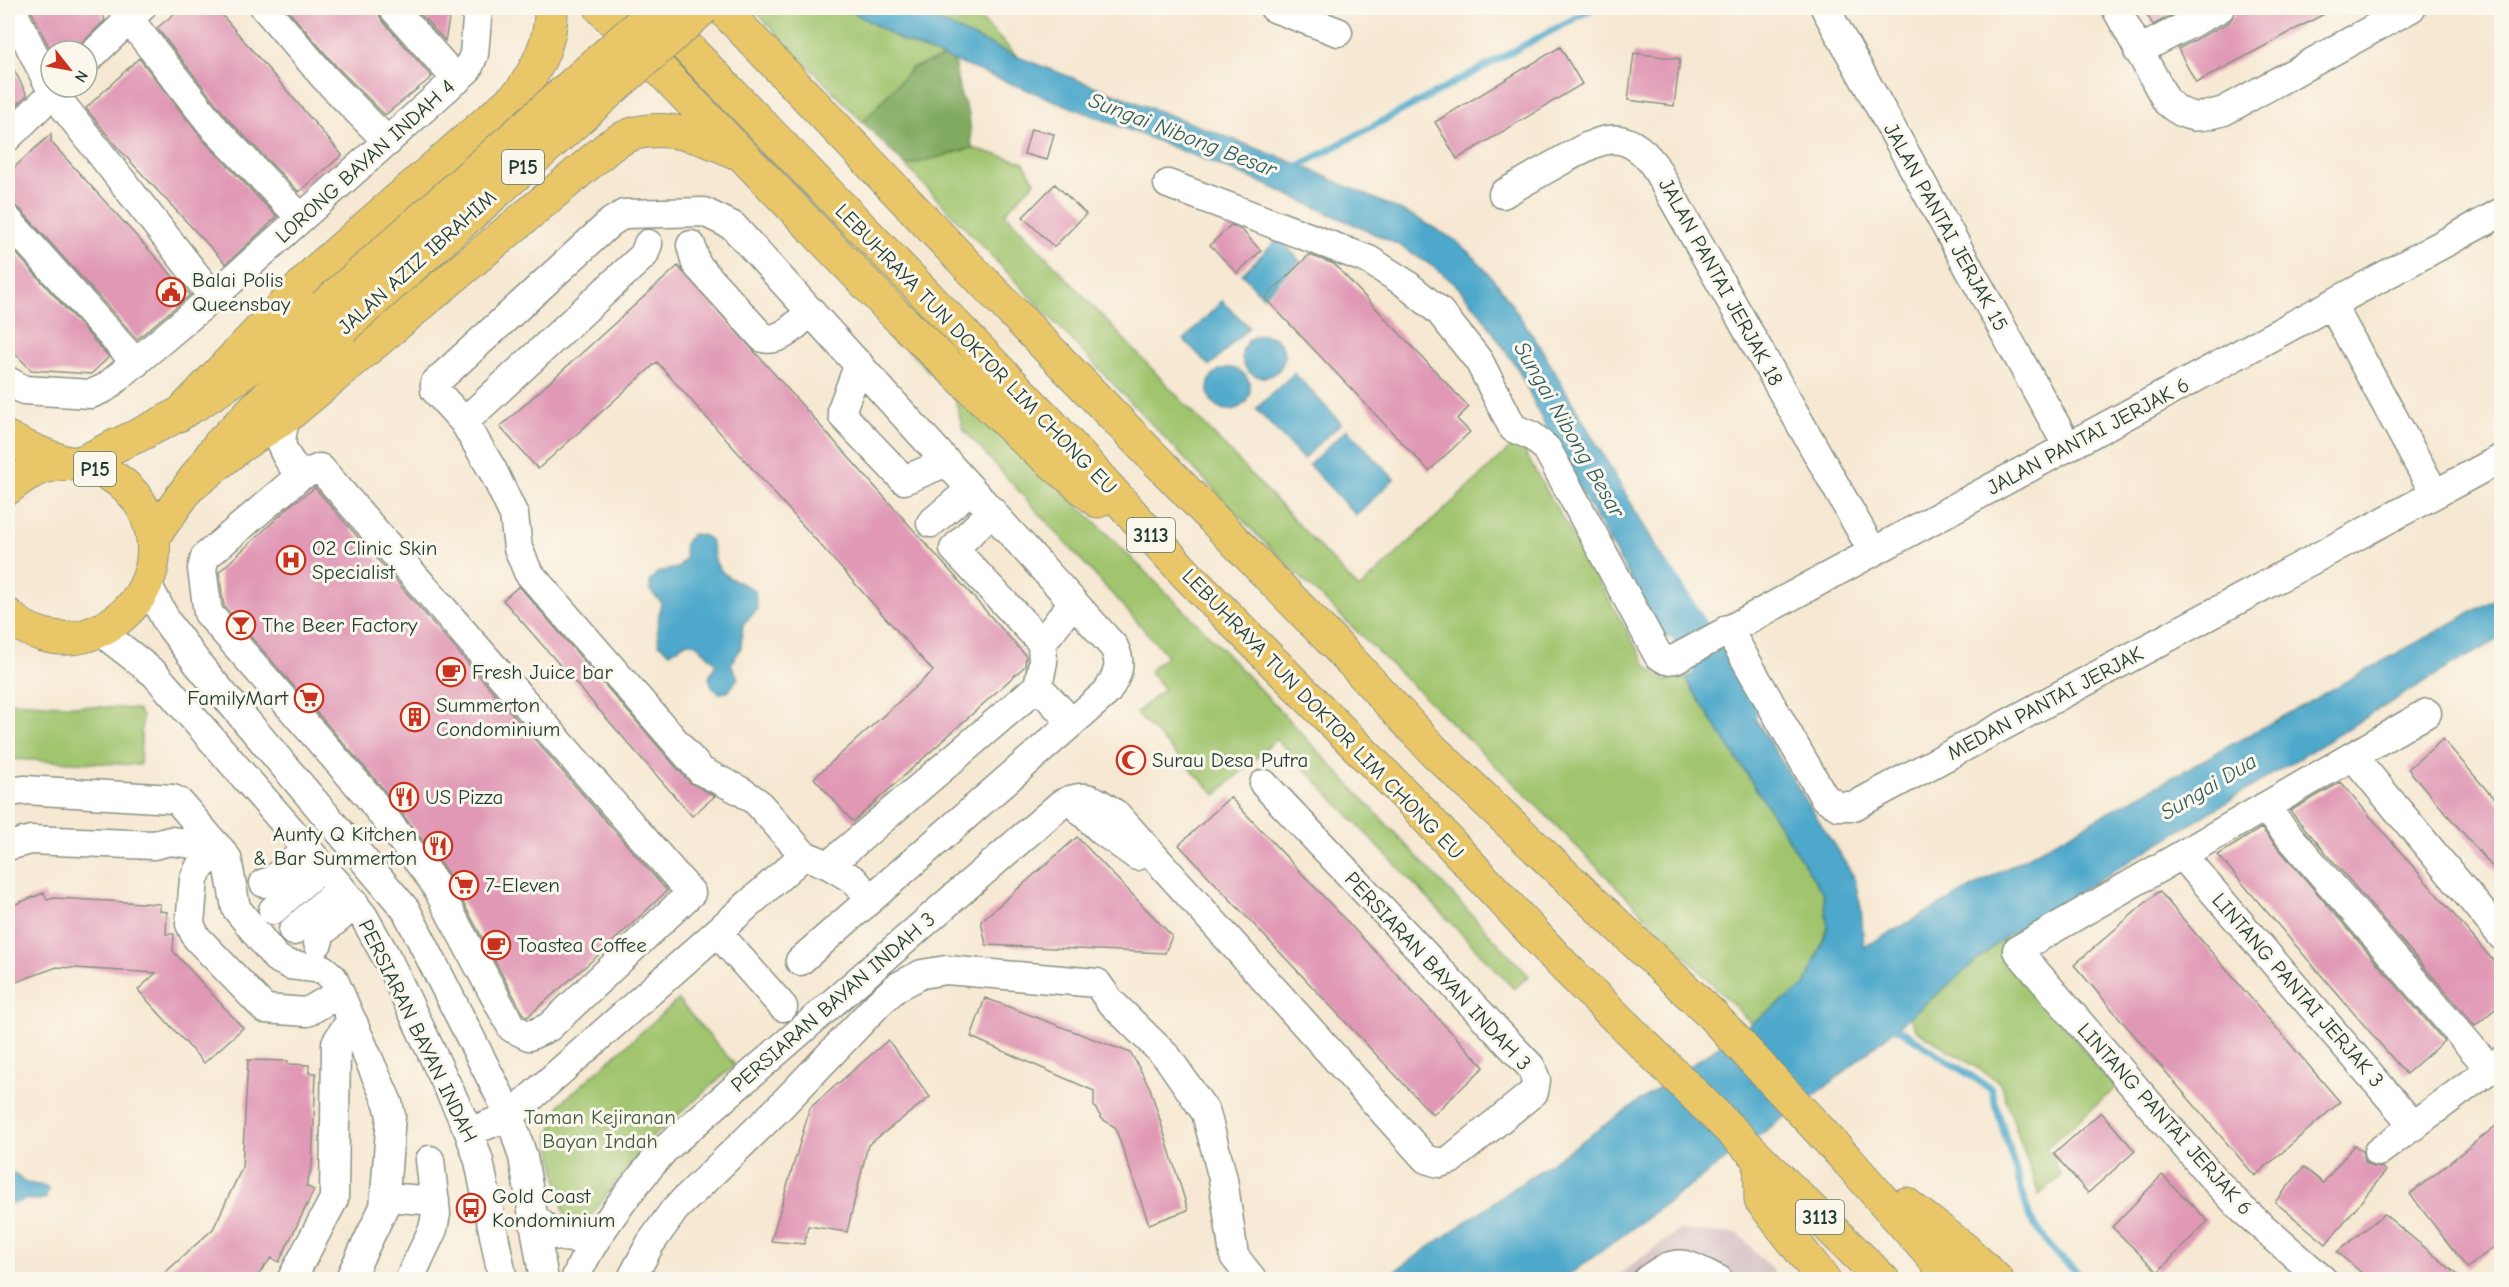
<svg xmlns="http://www.w3.org/2000/svg" width="2509" height="1287" font-family="'Comic Neue',sans-serif">
<rect width="100%" height="100%" fill="#fbf7ec"/>
<filter id="ink" filterUnits="userSpaceOnUse"><feTurbulence type="fractalNoise" baseFrequency=".0167" numOctaves="2"/><feDisplacementMap in="SourceGraphic" scale="12" xChannelSelector="R" yChannelSelector="G"/><feConvolveMatrix kernelMatrix="1 2 1 2 8 2 1 2 1" color-interpolation-filters="sRGB"/></filter>
<filter id="wash" filterUnits="userSpaceOnUse"><feTurbulence type="fractalNoise" baseFrequency=".008" numOctaves="4" result="noise"/><feDisplacementMap in="SourceGraphic" scale="24" xChannelSelector="R" yChannelSelector="G"/><feGaussianBlur stdDeviation="1.35" result="paint"/><feColorMatrix in="noise" values="0 0 0 0 0 0 0 0 0 0 0 0 0 0 0 0 0 1.4 0 .05"/><feComposite in="paint" operator="in"/></filter>
<g filter="url(#wash)">
<rect width="100%" height="100%" fill="#f6e8d2"/>
<path fill="#d2bec1" d="M1679 1230 1739 1234 1780 1279 1612 1280Z"/>
<path fill="#a1c56e" stroke="#608151" stroke-width="1.5" d="M752 8H846L902 41 944 57 912 68 863 122Z
M909 8H970L1018 57Z
M972 148 1023 162 1035 182 1005 213 1359 589 1518 441 1647 666 1664 681 1685 678 1823 893 1828 927 1805 986 1752 1024 1524 793 1260 538 906 166Z
M871 311 1093 520 1208 634 1529 976 1514 989 1276 739 1216 795 1136 713 1164 689 1149 671 1167 655 963 429 955 399Z
M8 702 136 709 142 716 140 765 8 759Z
M2005 937 2002 952 2116 1088 2046 1148 2061 1176 2039 1195 2000 1082 1916 1030 1910 1017Z
M678 1000 735 1065 647 1142 586 1222 564 1214 549 1136 560 1104Z"/>
<path fill="#80aa61" stroke="#50744a" stroke-width="1.5" d="M944 57 954 61 960 93 969 115 972 148 906 166 863 122 912 68Z"/>
<path fill="#4da8cb" stroke="#367280" stroke-width="1.5" d="M846 8H909L1018 57 1300 165 1417 218 1455 240 1475 258 1499 286 1539 345 1700 622 1664 638 1553 442 1518 369 1478 310 1456 285 1437 269 1401 246 1256 180 903 41Z
M1279 238 1300 261 1263 297 1242 274Z
M1222 301 1249 327 1210 366 1184 340Z
M1242 356a21 21 0 1 1 42 0a21 21 0 1 1-42 0Z
M1208 389a21 21 0 1 1 42 0a21 21 0 1 1-42 0Z
M1294 373 1341 423 1303 459 1256 409Z
M1347 429 1394 479 1356 515 1309 465Z
M693 534C721 535 708 553 719 568 728 581 743 582 755 591L757 610 743 624 741 647 731 664 738 678 728 692 719 693 713 688 709 678 716 663 696 644 687 642 670 653 659 644 657 629 661 602 650 591V581L658 572 678 568 686 557C682 546 685 541 693 534Z
M2501 596V638L2452 665 2005 937 1827 1086 1563 1279 1382 1280 1805 986 1828 928 1823 893 1685 678 1719 661 1854 877 1861 908 1864 947Z
M8 1169 26 1183 45 1186 48 1190 46 1198C37 1202 32 1198 24 1200 17 1202 15 1205 8 1203Z"/>
<g fill="none" stroke-linecap="round" stroke-linejoin="round">
<path stroke="#4da8cb" stroke-width="7" d="M1295 168 1594 8
M1889 1025 1902 1031 1991 1089 2030 1218 2054 1252 2086 1280"/>
<path stroke="#4da8cb" stroke-width="39" d="M1659 583 1739 708"/>
</g>
<g id="blocks">
<path fill="#e098b5" d="M30 8H100L105 20 74 51H51Z
M181 8H216L342 155 299 192 228 119 157 28Z
M286 8H377L381 19 432 77 385 115 337 67Z
M415 8H451L445 41Z
M2143 8H2185L2153 25Z
M2236 8H2335L2196 83 2178 49 2228 23 2234 16Z
M1560 47 1582 84 1457 159 1435 122Z
M1634 53 1680 59 1674 106 1628 100Z
M8 58 27 95 8 114Z
M139 58 203 140 277 217 226 264 116 146 86 108Z
M1031 129 1054 134 1047 160 1024 154Z
M51 134V142L190 295 137 339 20 209 8 204V173Z
M1055 184 1086 214 1054 247 1023 217Z
M1231 225 1242 230 1261 251 1237 273 1210 245Z
M8 244 109 357 91 374 31 370 8 346Z
M1309 255 1334 264 1469 407 1457 419 1470 432 1429 471 1265 298Z
M678 266 1026 656 1025 666 853 822 814 778 933 671 657 362 538 469 500 427Z
M315 488 667 891 602 952 527 1017 524 1015 446 871 380 785 224 606 219 572 292 504Z
M519 586 689 782 715 796 692 816 503 600Z
M2443 739 2502 808V878L2408 769Z
M2341 782 2502 971V1003L2475 1026 2290 811Z
M1230 797 1484 1067 1433 1115 1179 845Z
M2261 828 2444 1041 2406 1074 2218 855Z
M1077 837 1172 936 1165 953 986 945 981 921Z
M2159 891 2340 1102 2255 1176 2074 965Z
M44 893 47 900 54 898 160 904V911L167 912 166 934H174L173 951 243 1028 204 1063 138 990 156 973 57 967 8 985V907Z
M985 998 1131 1053 1150 1088 1188 1210 1149 1224 1115 1127 1102 1119 1094 1106V1091L971 1037Z
M888 1040 930 1097 868 1145 847 1232 808 1226 804 1244 771 1241 810 1108Z
M248 1060 288 1061V1064L309 1065V1073H316L312 1166 306 1186 314 1190 279 1262 271 1258 254 1280H157L213 1229 242 1168Z
M2101 1112 2135 1151 2088 1193 2054 1154Z
M2502 1121V1241L2467 1268 2410 1194Z
M2354 1145 2362 1151 2365 1162 2372 1167 2382 1168 2386 1171 2326 1244 2275 1202 2304 1167 2323 1183Z
M2162 1175 2208 1221 2158 1272 2112 1227Z
M2384 1214 2464 1280H2370L2337 1252Z"/>
</g>
</g>
<g filter="url(#ink)">
<use href="#blocks" fill-opacity="0" stroke="#8a9283" stroke-width="1.5"/>
<g fill="none" stroke-linecap="round" stroke-linejoin="round">
<g stroke="#8a9283" stroke-width="31">
<path id="minor" d="M11 8 53 93 213 297
M123 8 129 19 216 130 301 218
M265 8 325 78 388 142
M393 8 457 80
M1274 8 1338 32
M1825 8 2068 447
M2116 8 2167 102C2188 120 2198 119 2224 111L2411 8
M2138 51 2220 8
M87 60 141 8
M8 137 59 87
M1168 184 1369 260 1405 283 1440 312 1479 361 1513 428 1532 436 1547 449 1658 655 1666 660 1675 659 2502 212
M1503 194C1522 183 1541 172 1561 161 1598 140 1623 124 1654 165L1873 552
M8 220 136 363
M691 245 696 264 763 338C782 343 797 323 811 311
M2332 305 2435 494
M859 364 842 409 843 416 904 480 947 462
M8 381 24 390 91 394 105 388 213 297 468 69 474 54 478 8
M287 416C276 447 282 450 300 476
M464 422 644 255 648 244
M320 468 691 893 549 1027 529 1036 512 1028 433 881 368 796 208 613 202 569 205 557 300 476Z
M992 511 954 549 1042 643
M931 523 971 489
M147 584 167 622 198 664 406 910 510 1116 523 1157 544 1280
M1728 629 1824 797 1838 806H1854L2502 458
M100 631 155 674 341 888 364 917 389 962 469 1132 479 1161 503 1280
M1038 686 1072 723
M2353 756 2502 936
M8 792 25 790 173 799 179 802 227 858 236 908 276 958 290 965 323 969 333 978 388 1103 391 1116 384 1207 349 1280
M1070 800 1102 831 1137 856
M2264 807 2490 1069
M8 846 31 840 154 845 170 841 218 847
M221 850 199 868 194 879 190 924 196 937 265 1009 307 1012 340 993
M2182 855 2414 1126
M829 865 1038 686 1043 662 1042 643 1073 602
M264 883 272 881 307 848
M273 910 322 866
M293 931 341 888
M717 932 783 1007
M318 943 321 933 355 904
M800 961 1107 692C1117 676 1123 665 1114 647L733 226 704 212 624 214 611 222 435 383V390L464 422 493 471 514 515 518 548 528 572 701 771 741 791 757 802 804 855 829 865 854 880 871 899
M469 1132 510 1116 804 855
M2378 1152 2502 1060
M387 1197 435 1201
M534 1217C561 1245 576 1243 608 1221
M291 1280 334 1199 336 1043 344 1030 354 1024
M409 1280 433 1229 436 1214 430 1160
M575 1280C589 1241 636 1182 664 1150L1061 804C1088 791 1094 800 1117 815L1426 1159 1439 1163 1450 1160 1534 1092 1536 1080 1531 1067 1264 784
M631 1280 650 1244 675 1209 777 1110 879 1003 897 987 922 974 946 970 1097 983 1109 1000 1168 1058 1206 1113 1223 1179 1234 1256 1253 1280
M1647 1280C1680 1255 1685 1264 1719 1280
M2323 1280 2242 1209 2211 1176 2017 950 2427 713"/>
</g>
<g stroke="#8a9283" stroke-width="35">
<path id="major" d="M8 438C19 445 63 464 75 463 84 463 104 451 113 447 196 411 258 366 324 306
M8 488C20 478 32 470 47 466 84 456 127 477 144 510 171 564 138 621 84 636 58 643 26 633 8 615
M153 537 218 446 259 404 343 328"/>
</g>
<g stroke="#8a9283" stroke-width="35">
<path id="highway" d="M601 8 894 313 1024 439 1098 501
M722 8 969 267 1352 662 1433 750 1712 1015 1849 1162 1953 1280
M654 13 1050 423 1187 575 1413 803 1565 967 1883 1280
M179 415 316 271 520 93C538 67 552 40 551 8
M192 485 240 446 287 416 611 145C618 141 627 135 636 133 670 125 704 137 735 152
M1760 1159 1761 1200 1824 1280
M1906 1204 1963 1248 1997 1280"/>
</g>
<use href="#minor" stroke="#fff" stroke-width="28"/>
<use href="#major" stroke="#e9c769" stroke-width="33"/>
<use href="#highway" stroke="#e9c769" stroke-width="33"/>
<g stroke="#8a9283" stroke-width="35" stroke-linecap="butt">
<path id="major-bridge" d="M324 306 658 8
M343 328 704 8"/>
</g>
<use href="#major-bridge" stroke="#e9c769" stroke-width="33"/>
</g>
</g>
<defs>
<g id="civic-ring" transform="scale(1.5)"><circle r="9.5" fill="#fbf7ec" stroke="#c8321e" stroke-width="1.5"/><path d="M-.6-6.5H3V-4.5H.6V-3L4-1V1h2V6H-6V1h2V-1L-.6-3ZM-1.2 2.5V6h2.4V2.5Z" fill="#c8321e"/></g>
<g id="hospital-ring" transform="scale(1.5)"><circle r="9.5" fill="#fbf7ec" stroke="#c8321e" stroke-width="1.5"/><path d="M-5-5h3v3.5h4V-5h3V5h-3V1.5h-4V5h-3Z" fill="#c8321e"/></g>
<g id="bar-ring" transform="scale(1.5)"><circle r="9.5" fill="#fbf7ec" stroke="#c8321e" stroke-width="1.5"/><path d="M-6-5H6L.8 .8V4.5H3.5V6h-7V4.5H-.8V.8Z" fill="#c8321e"/></g>
<g id="cafe-ring" transform="scale(1.5)"><circle r="9.5" fill="#fbf7ec" stroke="#c8321e" stroke-width="1.5"/><path d="M-5.5-4.5H6V0H3Q3 3.5 0 3.5H-2.5Q-5.5 3.5-5.5 0ZM3-3.2v2h1.7v-2ZM-6 4.5H4V6H-6Z" fill="#c8321e"/></g>
<g id="supermarket-ring" transform="scale(1.5)"><circle r="9.5" fill="#fbf7ec" stroke="#c8321e" stroke-width="1.5"/><path d="M-6-5.5h2.5l.6 2H6L4.5 2H-2.5L-4.4-4H-6ZM-1.5 3.2a1.3 1.3 0 1 0 .1 0ZM3 3.2a1.3 1.3 0 1 0 .1 0Z" fill="#c8321e"/></g>
<g id="building-ring" transform="scale(1.5)"><circle r="9.5" fill="#fbf7ec" stroke="#c8321e" stroke-width="1.5"/><path d="M-4-6H4V6H1V3H-1V6H-4ZM-2.5-4.3h1.7v1.8h-1.7ZM.8-4.3h1.7v1.8H.8ZM-2.5-1h1.7V.8h-1.7ZM.8-1h1.7V.8H.8Z" fill="#c8321e"/></g>
<g id="mosque-ring" transform="scale(1.5)"><circle r="9.5" fill="#fbf7ec" stroke="#c8321e" stroke-width="1.5"/><path d="M3.5-4.9A6 6 0 1 0 3.5 4.9A5 5 0 1 1 3.5-4.9Z" fill="#c8321e"/></g>
<g id="restaurant-ring" transform="scale(1.5)"><circle r="9.5" fill="#fbf7ec" stroke="#c8321e" stroke-width="1.5"/><path d="M-5-6h1v4h1v-4h1v4h1v-4h1v5L-1.5 .5V6h-2V.5L-5-1ZM5-6V6H3V1.5H1.5Q1.5-4 5-6Z" fill="#c8321e"/></g>
<g id="bus-ring" transform="scale(1.5)"><circle r="9.5" fill="#fbf7ec" stroke="#c8321e" stroke-width="1.5"/><path d="M-5-6H5V4H4V6H2V4H-2V6H-4V4H-5ZM-3.5-4V0h7V-4ZM-3.5 1.2v1.5H-2V1.2ZM2 1.2v1.5H3.5V1.2Z" fill="#c8321e"/></g>
</defs>
<g fill-rule="evenodd">
<use href="#civic-ring" x="171" y="292"/>
<use href="#hospital-ring" x="291" y="560"/>
<use href="#bar-ring" x="241" y="625"/>
<use href="#cafe-ring" x="451" y="672"/>
<use href="#supermarket-ring" x="309" y="698"/>
<use href="#building-ring" x="415" y="717"/>
<use href="#mosque-ring" x="1131" y="760"/>
<use href="#restaurant-ring" x="404" y="797"/>
<use href="#restaurant-ring" x="438" y="846"/>
<use href="#supermarket-ring" x="464" y="885"/>
<use href="#cafe-ring" x="496" y="945"/>
<use href="#bus-ring" x="471" y="1208"/>
</g>
<g text-anchor="middle" stroke-width="6" stroke-linejoin="round" paint-order="stroke">
<g fill="#fbf7ec" stroke="#61756b" stroke-width="1.5">
<rect x="502" y="150" width="42" height="34" rx="4.5"/>
<rect x="74" y="452" width="42" height="34" rx="4.5"/>
<rect x="1127" y="518" width="48" height="34" rx="4.5"/>
<rect x="1796" y="1200" width="48" height="34" rx="4.5"/>
</g>
<g font-size="20" font-weight="bold" fill="#1f3d34">
<text x="523" y="174">P15</text>
<text x="95" y="476">P15</text>
<text x="1151" y="542">3113</text>
<text x="1820" y="1224">3113</text>
</g>
<g font-size="21" fill="#1f3d34" stroke="#fbf7ec">
<text transform="translate(365 161) rotate(-42)" y="7">LORONG BAYAN INDAH 4</text>
<text transform="translate(1946 227) rotate(61)" y="7">JALAN PANTAI JERJAK 15</text>
<text transform="translate(417 262) rotate(-42)" y="7">JALAN AZIZ IBRAHIM</text>
<text transform="translate(1721 282) rotate(61)" y="7">JALAN PANTAI JERJAK 18</text>
<text transform="translate(976 349) rotate(46)" y="7">LEBUHRAYA TUN DOKTOR LIM CHONG EU</text>
<text transform="translate(2088 436) rotate(-28)" y="7">JALAN PANTAI JERJAK 6</text>
<text transform="translate(2045 703) rotate(-28)" y="7">MEDAN PANTAI JERJAK</text>
<text transform="translate(1323 714) rotate(46)" y="7">LEBUHRAYA TUN DOKTOR LIM CHONG EU</text>
<text transform="translate(1438 971) rotate(47)" y="7">PERSIARAN BAYAN INDAH 3</text>
<text transform="translate(2298 990) rotate(49)" y="7">LINTANG PANTAI JERJAK 3</text>
<text transform="translate(833 1002) rotate(-41)" y="7">PERSIARAN BAYAN INDAH 3</text>
<text transform="translate(418 1031) rotate(64)" y="7">PERSIARAN BAYAN INDAH</text>
<text transform="translate(2165 1119) rotate(48)" y="7">LINTANG PANTAI JERJAK 6</text>
</g>
<g font-size="21" fill="#1f3d34" stroke="#fbf7ec" text-anchor="start">
<text x="192" y="287">Balai Polis<tspan x="192" dy="24">Queensbay</tspan></text>
<text x="312" y="555">O2 Clinic Skin<tspan x="312" dy="24">Specialist</tspan></text>
<text x="262" y="632">The Beer Factory</text>
<text x="472" y="679">Fresh Juice bar</text>
<text x="288" y="705" text-anchor="end">FamilyMart</text>
<text x="436" y="712">Summerton<tspan x="436" dy="24">Condominium</tspan></text>
<text x="1152" y="767">Surau Desa Putra</text>
<text x="425" y="804">US Pizza</text>
<text x="417" y="841" text-anchor="end">Aunty Q Kitchen<tspan x="417" dy="24">&amp; Bar Summerton</tspan></text>
<text x="485" y="892">7-Eleven</text>
<text x="517" y="952">Toastea Coffee</text>
<text x="492" y="1203">Gold Coast<tspan x="492" dy="24">Kondominium</tspan></text>
</g>
<g font-size="21" fill="#405f42" stroke="#fbf7ec">
<text x="600" y="1124">Taman Kejiranan<tspan x="600" dy="24">Bayan Indah</tspan></text>
</g>
<g font-size="22" font-style="italic" fill="#2d5d61" stroke="#fbf7ec">
<text transform="translate(1183 134) rotate(21)" y="8">Sungai Nibong Besar</text>
<text transform="translate(1570 429) rotate(60)" y="8">Sungai Nibong Besar</text>
<text transform="translate(2208 786) rotate(-31)" y="8">Sungai Dua</text>
</g>
</g>
<rect width="2509" height="1287" fill="none" stroke="#fbf7ec" stroke-width="30"/>
<g transform="translate(69 69) rotate(121)"><circle r="28" fill="#fbf7ec" stroke="#a3ada2" stroke-width="1.5"/>
<path d="M0-4.5L10 22L0 15L-10 22Z" fill="#c8321e"/>
<text y="-9" font-size="16" font-weight="bold" text-anchor="middle" fill="#1f3d34">N</text>
</g>
</svg>
